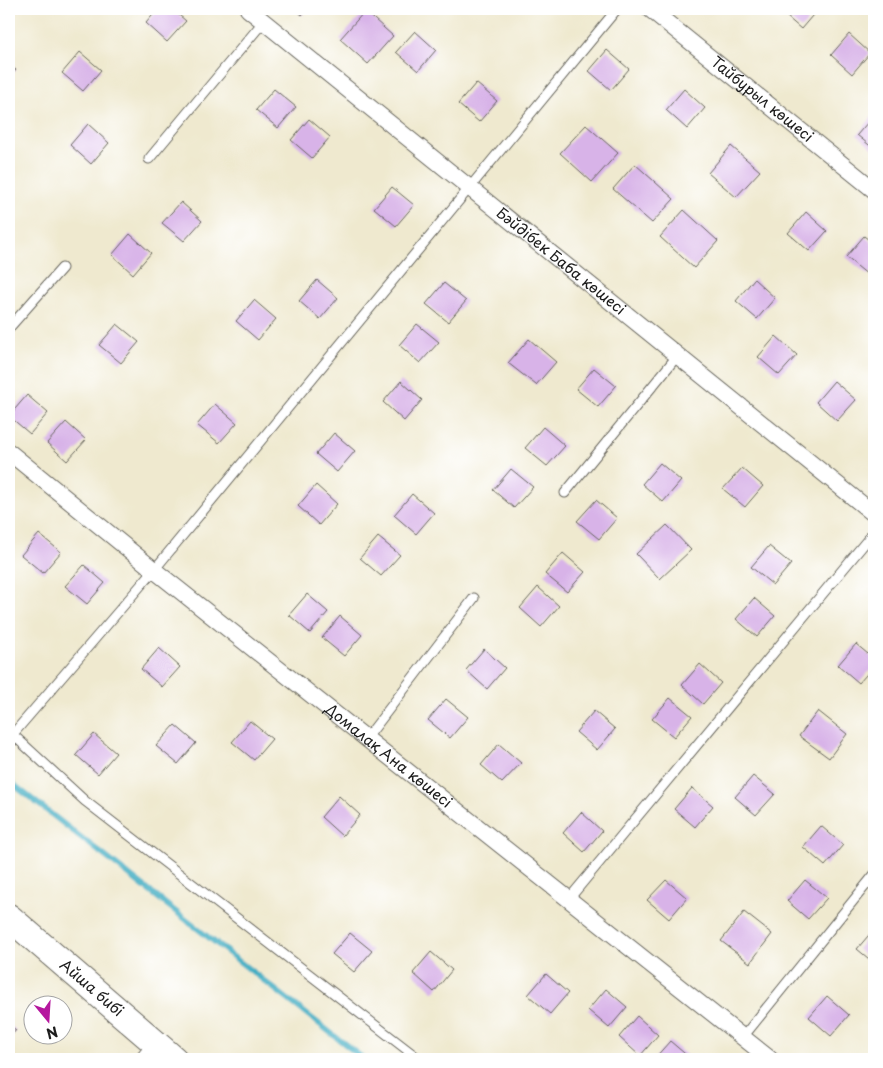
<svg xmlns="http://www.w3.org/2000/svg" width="883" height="1068" font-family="'Playpen Sans',sans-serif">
<rect width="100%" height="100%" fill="#fff"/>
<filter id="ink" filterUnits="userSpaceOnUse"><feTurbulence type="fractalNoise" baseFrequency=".02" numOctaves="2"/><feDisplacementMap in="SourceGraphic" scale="10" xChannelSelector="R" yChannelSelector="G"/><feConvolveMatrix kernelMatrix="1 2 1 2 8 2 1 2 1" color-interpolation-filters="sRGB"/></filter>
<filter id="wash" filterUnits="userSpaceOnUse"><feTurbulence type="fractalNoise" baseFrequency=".0096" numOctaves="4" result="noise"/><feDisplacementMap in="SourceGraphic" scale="20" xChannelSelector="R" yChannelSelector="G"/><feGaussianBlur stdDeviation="1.12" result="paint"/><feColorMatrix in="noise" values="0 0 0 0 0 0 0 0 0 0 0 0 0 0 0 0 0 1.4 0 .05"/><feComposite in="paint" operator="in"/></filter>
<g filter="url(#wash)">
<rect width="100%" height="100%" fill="#efe9cf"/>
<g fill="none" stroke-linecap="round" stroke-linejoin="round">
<path stroke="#43adc2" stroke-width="5.5" d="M9 781 364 1059"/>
</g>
<g id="blocks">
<path fill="#d8b3e8" d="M158 9H172L186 21 167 42 146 23Z
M295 9H308L302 15Z
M781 9H818L801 29 779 10Z
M365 11 393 36 368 64 340 39Z
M415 31 436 50 418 71 396 52Z
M849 34 870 53 852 74 831 55Z
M607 50 629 69 611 90 589 71Z
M80 52 101 70 83 91 62 73Z
M9 64 16 70 9 78Z
M476 83 497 101 479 122 458 104Z
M274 89 296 107 278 128 256 110Z
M684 89 705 108 687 129 666 110Z
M874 115V149L857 135Z
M309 119 330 137 312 158 291 140Z
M88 124 109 143 91 164 70 145Z
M586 125 618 153 592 182 560 153Z
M731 146 760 171 736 197 708 173Z
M635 164 674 199 652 223 613 189Z
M392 187 414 205 396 226 374 208Z
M181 202 202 221 184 241 162 223Z
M684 210 718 241 694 268 660 237Z
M806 212 827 231 809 251 788 233Z
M130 234 151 253 133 274 112 255Z
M864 236 874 244V268L868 275 846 257Z
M754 279 775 298 757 319 736 301Z
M317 280 338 298 320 319 299 301Z
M444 283 466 301 448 322 426 304Z
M254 300 276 319 258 340 236 321Z
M117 324 139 342 121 363 99 345Z
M417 324 439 342 420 363 399 345Z
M776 336 797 355 779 375 758 357Z
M529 339 556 362 536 385 508 363Z
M594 368 616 386 598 407 576 389Z
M401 381 422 400 404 421 383 402Z
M834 381 856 400 837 421 816 402Z
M27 395 48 413 30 434 9 416Z
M215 404 237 423 219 443 197 425Z
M66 422 86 440 67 461 47 443Z
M543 427 565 446 547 466 525 448Z
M334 433 355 451 337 472 316 454Z
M660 463 681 481 663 502 642 484Z
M742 468 763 486 745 507 723 489Z
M511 469 533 487 514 508 493 490Z
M316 485 337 504 319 525 298 506Z
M412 494 434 513 416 534 394 515Z
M596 500 617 518 599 539 577 521Z
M667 525 691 550 660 579 636 554Z
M39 534 61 552 43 573 21 555Z
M378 537 400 555 381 576 360 558Z
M769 546 791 564 773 585 751 567Z
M563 553 585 572 567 592 545 574Z
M84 565 105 583 87 604 65 586Z
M538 587 559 606 541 627 520 608Z
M307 594 328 612 310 633 289 615Z
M754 598 775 616 757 637 736 619Z
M340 616 362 635 344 656 322 638Z
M856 644 874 659V666L859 683 838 665Z
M159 648 180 667 162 687 141 669Z
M484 649 505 668 487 689 466 670Z
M700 664 721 683 703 704 682 685Z
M670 698 692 716 674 737 652 719Z
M446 699 468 717 450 738 428 720Z
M594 711 615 729 597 750 576 732Z
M818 711 847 734 829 758 799 736Z
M250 721 272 739 254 760 232 742Z
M175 725 196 743 178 764 156 746Z
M94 734 116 753 98 774 76 755Z
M499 744 521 763 502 783 481 765Z
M753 776 775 794 756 815 735 797Z
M692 788 713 806 695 827 674 809Z
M339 796 360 815 342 836 321 817Z
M581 812 602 831 584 852 563 833Z
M821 826 843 845 825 866 803 847Z
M666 880 687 898 669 919 647 900Z
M805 880 827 898 808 919 787 901Z
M744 912 772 934 750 963 721 941Z
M874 929V963L857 949Z
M350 933 372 951 354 972 332 954Z
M431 952 452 970 434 992 413 973Z
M546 974 568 993 550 1014 528 995Z
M606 989 627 1007 609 1028 588 1010Z
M827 996 849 1015 831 1036 809 1017Z
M637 1016 658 1035 640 1056 619 1037Z
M9 1025 16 1030 9 1039Z
M670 1041 691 1059H654Z"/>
</g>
</g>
<g filter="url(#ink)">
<use href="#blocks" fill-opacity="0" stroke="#66645b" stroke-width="1"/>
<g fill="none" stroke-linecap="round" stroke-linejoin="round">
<g stroke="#66645b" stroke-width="11">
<path id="service" d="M149 159 264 21
M9 328 62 268
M565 493 678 355
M9 731 85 801 419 1059
M13 734 154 570 617 9
M366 739 474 598
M568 900 874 532
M743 1037 874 875"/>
</g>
<g stroke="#66645b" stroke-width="18">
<g id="minor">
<path id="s1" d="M248 9 874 514"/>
<path id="s2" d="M650 9 874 190"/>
<path id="s3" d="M9 452 154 570 770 1059"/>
<path d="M144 1059 156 1044"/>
</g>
</g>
<g stroke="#66645b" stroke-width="28">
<g id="primary">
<path id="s4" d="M9 917 174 1059"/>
</g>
</g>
<use href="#service" stroke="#fff" stroke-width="9"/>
<use href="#minor" stroke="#fff" stroke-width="16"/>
<use href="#primary" stroke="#fff" stroke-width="26"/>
</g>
</g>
<g text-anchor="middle" stroke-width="4.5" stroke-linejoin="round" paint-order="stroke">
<g font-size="15" fill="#1c1c1c" stroke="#fff">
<text dy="5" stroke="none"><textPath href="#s2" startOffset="144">Тайбурыл көшесі</textPath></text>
<text dy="5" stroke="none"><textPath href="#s1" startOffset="402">Бәйдібек Баба көшесі</textPath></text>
<text dy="5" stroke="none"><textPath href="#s3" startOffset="486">Домалақ Ана көшесі</textPath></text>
<text dy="5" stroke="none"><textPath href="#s4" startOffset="109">Айша бибі</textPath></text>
</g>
</g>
<rect width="883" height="1068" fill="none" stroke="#fff" stroke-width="30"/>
<g transform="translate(48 1020) rotate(162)"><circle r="24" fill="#ffffff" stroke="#a4a4a4"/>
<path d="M0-4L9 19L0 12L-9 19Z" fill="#b5179e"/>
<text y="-8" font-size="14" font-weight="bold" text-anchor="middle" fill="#1c1c1c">N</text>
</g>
</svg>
